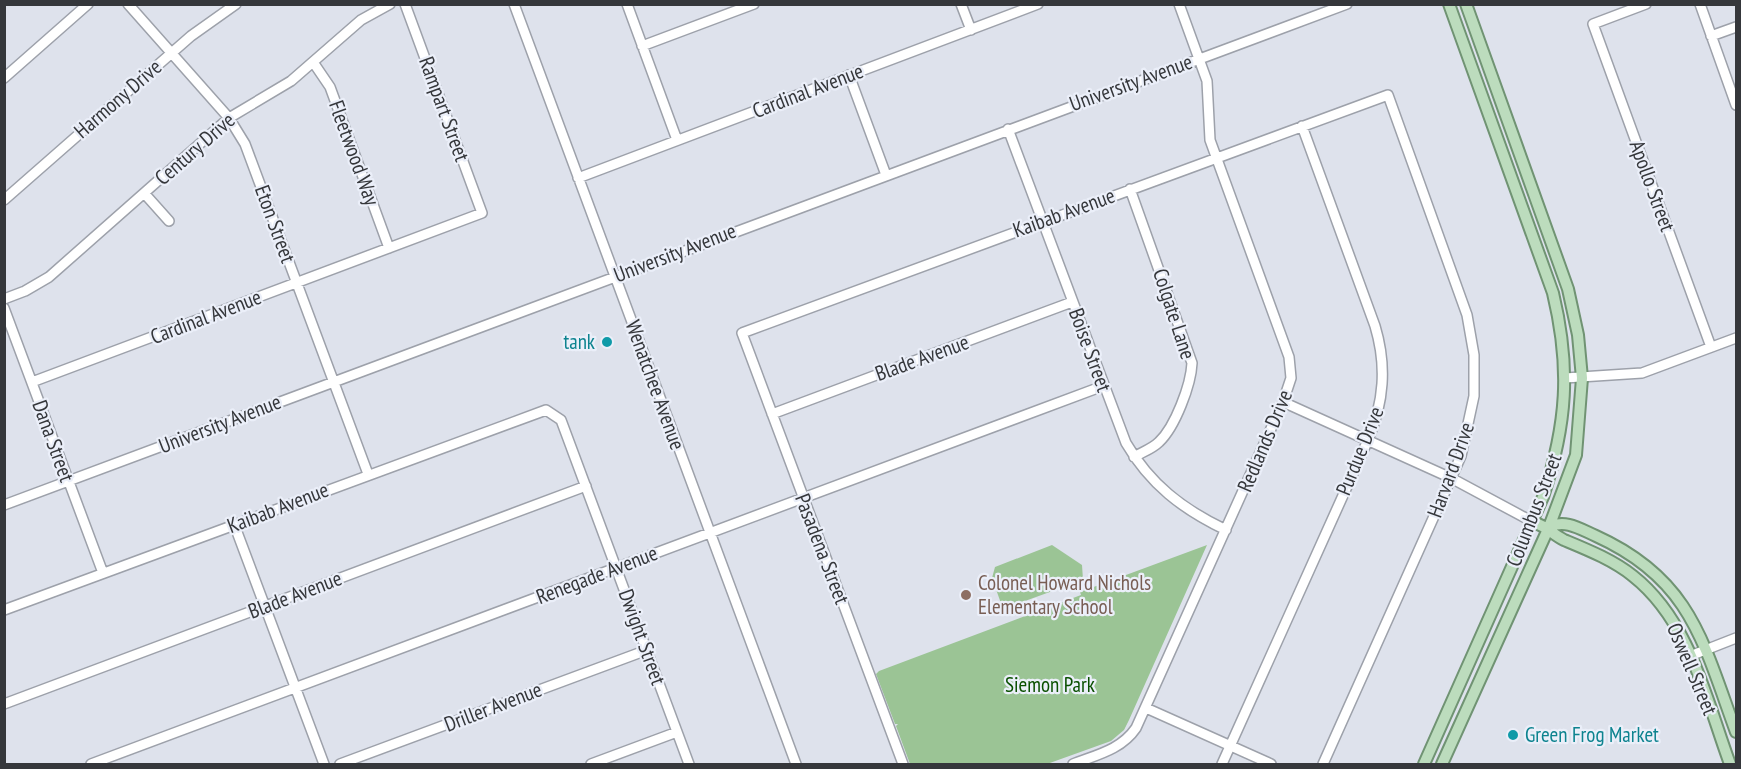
<svg xmlns="http://www.w3.org/2000/svg" width="1741" height="769" font-family="'PT Sans Narrow',sans-serif">
<rect width="100%" height="100%" fill="#dee2ec"/>
<path fill="#9bc495" d="M1052 545 1082 565 1083 580 1003 609 992 578 995 567Z
M1207 545 1129 720 1124 730 1111 741 1047 764H910L896 726 898 724H895L876 674 879 671 1081 595 1080 592Z"/>
<g fill="none" stroke-linecap="round" stroke-linejoin="round">
<g stroke="#9da1aa" stroke-width="12">
<path id="minor" d="M128 4 229 118 245 144 368 474
M514 4 796 764
M627 4 677 140
M961 4 971 30
M1646 4 1593 24 1711 347
M1700 4 1736 105
M1711 36 1736 27
M642 46 754 4
M313 62 330 87 389 248
M849 75 886 175
M4 78 88 4
M1008 129 1126 443C1150 484 1182 509 1226 530
M578 178 1038 4
M1130 189 1192 363C1191 385 1175 427 1159 442 1152 449 1142 452 1134 457
M144 193 169 221
M4 200 191 36 236 4
M4 299 25 291 49 277 229 118 291 81 361 20 390 4
M4 308 103 573
M1565 378 1642 373 1736 338
M32 382 482 213 405 4
M1283 402 1451 478 1533 522
M772 414 1072 302
M4 505 1347 4
M234 524 324 764
M4 610 546 410 561 420 689 764
M1690 656 1736 638
M4 704 586 486
M1146 708 1271 764
M91 764 1103 386
M340 764 647 650
M591 764 677 732
M903 764 742 333 1388 95 1467 315 1474 355V396L1461 456 1323 764
M1073 764C1096 755 1121 750 1136 728L1283 402 1291 378 1289 357 1210 140 1207 81 1179 4
M1222 764 1368 440C1384 402 1387 366 1375 326L1302 126"/>
</g>
<g stroke="#709373" stroke-width="14">
<path id="major" d="M1533 522C1548 527 1552 534 1564 540 1588 550 1613 560 1633 576 1690 621 1706 699 1730 764
M1549 527C1566 519 1580 529 1596 536 1691 579 1703 642 1736 732
M1424 764 1543 497C1567 424 1571 368 1553 293L1449 4
M1442 764 1549 527 1576 455 1582 378 1578 335 1568 289 1466 4"/>
</g>
<use href="#minor" stroke="#fff" stroke-width="9"/>
<use href="#major" stroke="#bcdcbd" stroke-width="10"/>
</g>
<g fill="#0f9aa8" stroke="#ebeff9" stroke-width="2">
<circle cx="607" cy="342" r="6"/>
<circle cx="1513" cy="735" r="6"/>
</g>
<circle fill="#8d6e63" stroke="#ebeff9" stroke-width="2" cx="966" cy="595" r="6"/>
<g text-anchor="middle" stroke-width="4.5" stroke-linejoin="round" paint-order="stroke">
<g font-size="21" fill="#35373b" stroke="#ebeff9">
<text transform="translate(1131 83) rotate(-20)" y="7">University Avenue</text>
<text transform="translate(808 91) rotate(-21)" y="7">Cardinal Avenue</text>
<text transform="translate(118 99) rotate(-41)" y="7">Harmony Drive</text>
<text transform="translate(444 109) rotate(70)" y="7">Rampart Street</text>
<text transform="translate(195 149) rotate(-41)" y="7">Century Drive</text>
<text transform="translate(354 153) rotate(70)" y="7">Fleetwood Way</text>
<text transform="translate(1652 186) rotate(70)" y="7">Apollo Street</text>
<text transform="translate(1064 213) rotate(-20)" y="7">Kaibab Avenue</text>
<text transform="translate(275 224) rotate(70)" y="7">Eton Street</text>
<text transform="translate(675 253) rotate(-21)" y="7">University Avenue</text>
<text transform="translate(1174 314) rotate(72)" y="7">Colgate Lane</text>
<text transform="translate(206 317) rotate(-21)" y="7">Cardinal Avenue</text>
<text transform="translate(1090 350) rotate(70)" y="7">Boise Street</text>
<text transform="translate(922 358) rotate(-20)" y="7">Blade Avenue</text>
<text transform="translate(655 385) rotate(70)" y="7">Wenatchee Avenue</text>
<text transform="translate(220 424) rotate(-21)" y="7">University Avenue</text>
<text transform="translate(53 441) rotate(70)" y="7">Dana Street</text>
<text transform="translate(1265 441) rotate(-67)" y="7">Redlands Drive</text>
<text transform="translate(1360 451) rotate(-68)" y="7">Purdue Drive</text>
<text transform="translate(1451 470) rotate(-70)" y="7">Harvard Drive</text>
<text transform="translate(278 508) rotate(-21)" y="7">Kaibab Avenue</text>
<text transform="translate(1534 510) rotate(-69)" y="7">Columbus Street</text>
<text transform="translate(822 549) rotate(69)" y="7">Pasadena Street</text>
<text transform="translate(597 575) rotate(-21)" y="7">Renegade Avenue</text>
<text transform="translate(295 595) rotate(-21)" y="7">Blade Avenue</text>
<text transform="translate(642 637) rotate(70)" y="7">Dwight Street</text>
<text transform="translate(1692 669) rotate(67)" y="7">Oswell Street</text>
<text transform="translate(493 707) rotate(-21)" y="7">Driller Avenue</text>
</g>
<g font-size="21" fill="#0d838f" stroke="#ebeff9" text-anchor="end">
<text x="595" y="349">tank</text>
<text x="1525" y="742" text-anchor="start">Green Frog Market</text>
</g>
<g font-size="21" fill="#785e54" stroke="#ebeff9" text-anchor="start">
<text x="978" y="590">Colonel Howard Nichols<tspan x="978" dy="24">Elementary School</tspan></text>
</g>
<g font-size="21" fill="#0a5001" stroke="#ebeff9">
<text x="1050" y="692">Siemon Park</text>
</g>
</g>
<rect width="1741" height="769" fill="none" stroke="#35373b" stroke-width="12"/>
</svg>
